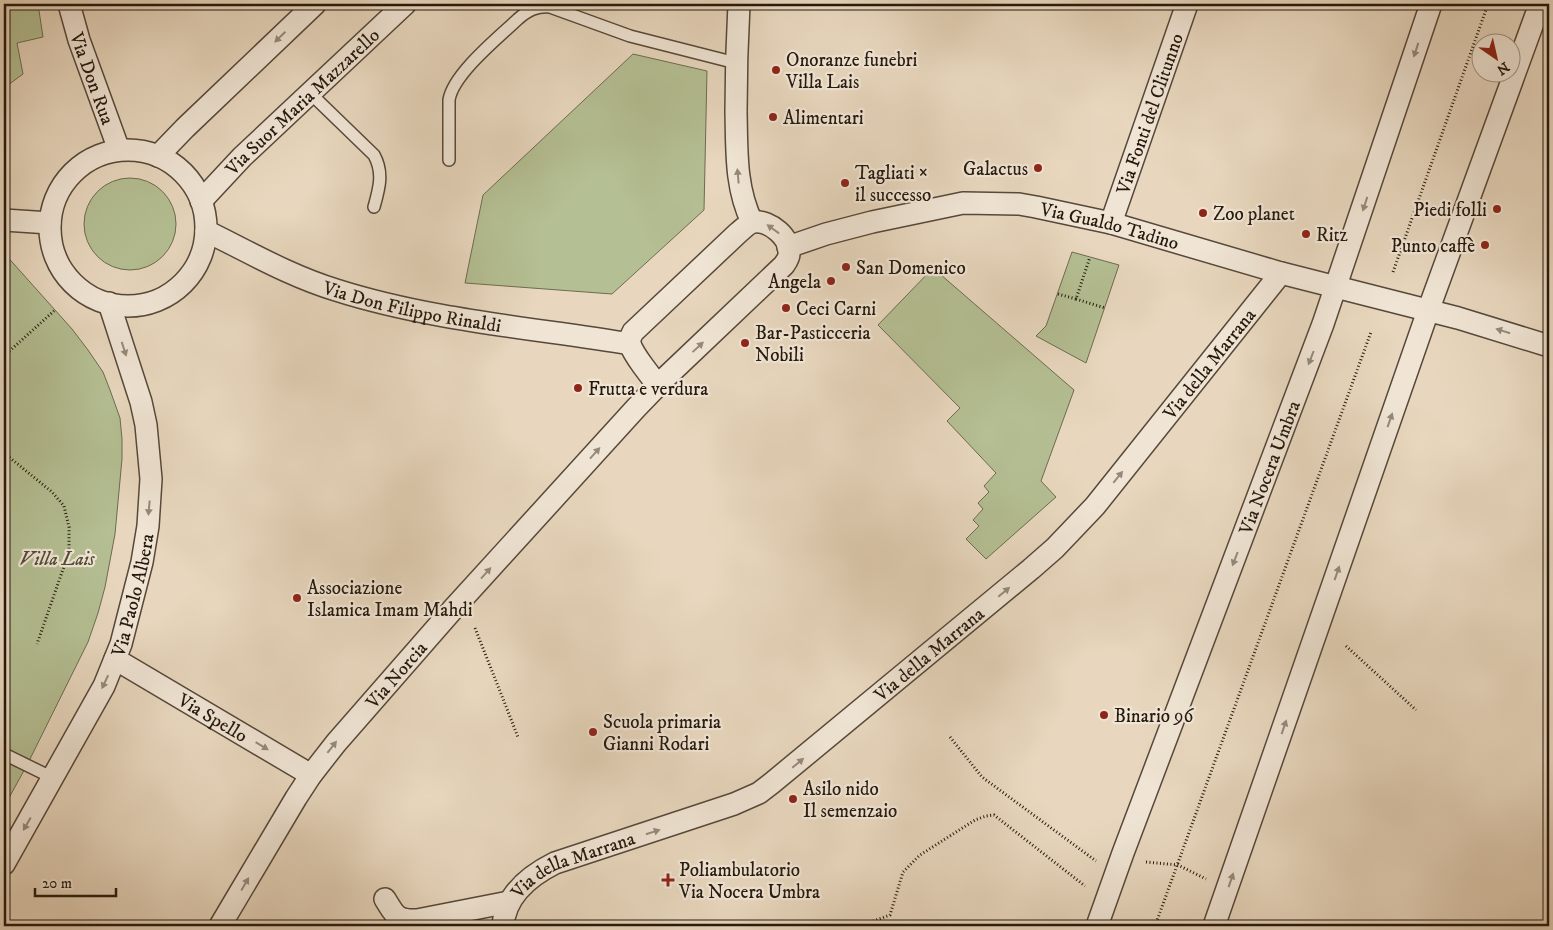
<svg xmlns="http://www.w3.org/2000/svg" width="1553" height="930" font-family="'IM FELL DW Pica',serif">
<rect width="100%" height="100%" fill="#e8d7be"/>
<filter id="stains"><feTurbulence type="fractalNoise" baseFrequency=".004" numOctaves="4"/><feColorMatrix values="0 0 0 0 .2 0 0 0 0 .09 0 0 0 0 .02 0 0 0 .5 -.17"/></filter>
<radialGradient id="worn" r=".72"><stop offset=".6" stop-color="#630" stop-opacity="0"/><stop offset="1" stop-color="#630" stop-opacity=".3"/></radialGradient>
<path fill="#b4bf93" stroke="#6c6c50" d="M4 4H38L43 37 17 43 23 74 4 88Z
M633 54 707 71 704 210 612 294 465 283 483 195Z
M84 224a46 46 0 1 1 92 0a46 46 0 1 1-92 0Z
M1072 252 1119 265 1086 363 1036 336 1046 326Z
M4 253 72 329 88 350 103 372 110 390 120 418 122 439V459L115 534 105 587 98 613 88 642 27 765 4 807Z
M933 268 1074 390 1041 481 1056 497 986 559 966 539 979 526 973 520 983 509 978 503 989 492 984 486 996 473 947 421 960 408 878 325Z"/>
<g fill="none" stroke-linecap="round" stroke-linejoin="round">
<g stroke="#56483a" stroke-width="14">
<path id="lane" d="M310 93 374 155C384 173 379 189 374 207
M449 160V100C453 74 499 37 518 19 528 10 537 6 550 7L630 36 736 63
M4 754 53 778"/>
</g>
<g stroke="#56483a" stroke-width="24">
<g id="street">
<path id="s1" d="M69 4 79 40 119 150"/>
<path d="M739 4C737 40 736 76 736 112 737 150 735 187 752 222"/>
<circle cx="128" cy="228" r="78"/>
<path d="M158 156 185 128 315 4"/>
<path id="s2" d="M201 201 242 157 405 4"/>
<path d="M4 220 50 223"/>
<path id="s3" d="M1111 223 1187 4"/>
<path id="s4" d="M206 231C249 252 290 276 336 290 430 320 533 328 630 344"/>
<path id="s5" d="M788 247 826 234 872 222 963 203 1019 204 1036 207 1111 223 1281 273 1458 318 1549 346"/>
<path id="s6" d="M115 659 311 775"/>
<path id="s7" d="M4 864 104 686 121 644 142 562 148 526 151 479 146 425 141 402 109 303"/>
<path d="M385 899C395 915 396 921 417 920L509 902"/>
<path id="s8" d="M220 926 296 798 311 775 336 743 454 608 636 408 663 380 784 265C786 262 789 258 789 254 791 238 770 220 754 222 748 223 743 229 738 233L633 332C631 336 629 340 630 344 633 354 651 377 658 385"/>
<path id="s9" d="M503 926C505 896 529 876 555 863L734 804 759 793 772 783 1031 569 1055 548 1095 506 1281 273"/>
<path id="s10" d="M1097 926 1123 853 1323 324 1431 4"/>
<path d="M1214 926 1428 311 1540 4"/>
</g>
</g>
<path stroke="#25190e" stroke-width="3" stroke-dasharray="1 2.5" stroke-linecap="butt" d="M1393 272 1488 4
M1058 294 1076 299 1090 257
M1076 299 1105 308
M4 356 55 310
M4 453 52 492 64 506 69 527V552L37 644
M475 628 518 737
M1346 646 1416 710
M950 737 982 777 1096 861
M1146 862 1178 865 1206 879
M860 926 890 915 903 872 920 855 975 820 986 816 994 815 1085 886
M1155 926 1371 332"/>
<use href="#lane" stroke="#f0e5d5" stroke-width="11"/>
<use href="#street" stroke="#f0e5d5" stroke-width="21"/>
</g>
<defs><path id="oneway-solid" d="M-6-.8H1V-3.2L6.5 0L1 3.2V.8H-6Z" transform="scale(1.25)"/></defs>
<g fill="#95897b">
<use href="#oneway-solid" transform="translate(280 37) rotate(136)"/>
<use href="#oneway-solid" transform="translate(1416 50) rotate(108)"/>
<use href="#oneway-solid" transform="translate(738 176) rotate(-95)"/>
<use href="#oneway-solid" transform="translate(1365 204) rotate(108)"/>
<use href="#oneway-solid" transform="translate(773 229) rotate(-144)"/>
<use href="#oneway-solid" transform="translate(1503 331) rotate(-162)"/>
<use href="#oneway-solid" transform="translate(698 347) rotate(-43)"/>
<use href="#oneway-solid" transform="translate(124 349) rotate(72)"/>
<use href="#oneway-solid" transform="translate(1311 358) rotate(111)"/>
<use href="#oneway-solid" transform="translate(1390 420) rotate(-71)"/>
<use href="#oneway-solid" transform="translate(595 453) rotate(-48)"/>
<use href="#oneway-solid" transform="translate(1118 477) rotate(-51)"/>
<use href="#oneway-solid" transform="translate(149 508) rotate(95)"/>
<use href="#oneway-solid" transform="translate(1235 559) rotate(111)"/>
<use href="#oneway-solid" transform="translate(486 573) rotate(-48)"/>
<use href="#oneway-solid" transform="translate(1337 573) rotate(-71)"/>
<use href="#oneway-solid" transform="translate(1004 592) rotate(-40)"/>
<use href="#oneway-solid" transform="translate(105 682) rotate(115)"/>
<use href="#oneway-solid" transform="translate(1284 727) rotate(-71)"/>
<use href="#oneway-solid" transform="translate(262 746) rotate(31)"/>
<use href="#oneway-solid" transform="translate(332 747) rotate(-52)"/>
<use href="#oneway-solid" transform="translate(798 763) rotate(-40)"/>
<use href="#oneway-solid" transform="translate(27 824) rotate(120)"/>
<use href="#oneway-solid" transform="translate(653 832) rotate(-18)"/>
<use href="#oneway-solid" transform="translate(1231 880) rotate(-71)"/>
<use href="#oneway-solid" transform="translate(245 884) rotate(-60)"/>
</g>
<g fill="#8f2418" stroke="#f0e5d5" stroke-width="2">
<circle cx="776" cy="70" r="5"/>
<circle cx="773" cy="117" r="5"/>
<circle cx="1038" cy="168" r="5"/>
<circle cx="845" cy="183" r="5"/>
<circle cx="1497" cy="209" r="5"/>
<circle cx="1203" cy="213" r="5"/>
<circle cx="1306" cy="234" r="5"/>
<circle cx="1485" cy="245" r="5"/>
<circle cx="846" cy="267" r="5"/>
<circle cx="831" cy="281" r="5"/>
<circle cx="786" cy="308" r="5"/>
<circle cx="745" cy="343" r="5"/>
<circle cx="578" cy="388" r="5"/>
<circle cx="297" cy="598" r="5"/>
<circle cx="1104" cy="715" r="5"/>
<circle cx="593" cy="732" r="5"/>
<circle cx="793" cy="799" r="5"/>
<path d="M665.5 872.5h5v5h5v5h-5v5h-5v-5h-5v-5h5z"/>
</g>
<g text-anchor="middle" stroke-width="4.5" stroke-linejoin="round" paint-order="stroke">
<g font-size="19" fill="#25190e" stroke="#f0e5d5" text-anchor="start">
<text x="786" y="66">Onoranze funebri<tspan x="786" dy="22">Villa Lais</tspan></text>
<text x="783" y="124">Alimentari</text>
<text x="1028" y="175" text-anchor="end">Galactus</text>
<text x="855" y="179">Tagliati ×<tspan x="855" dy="22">il successo</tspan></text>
<text x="1487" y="216" text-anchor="end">Piedi folli</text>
<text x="1213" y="220">Zoo planet</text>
<text x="1316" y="241">Ritz</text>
<text x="1475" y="252" text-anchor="end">Punto caffè</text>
<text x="856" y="274">San Domenico</text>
<text x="821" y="288" text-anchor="end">Angela</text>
<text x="796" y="315">Ceci Carni</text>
<text x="755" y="339">Bar-Pasticceria<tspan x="755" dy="22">Nobili</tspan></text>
<text x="588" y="395">Frutta e verdura</text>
<text x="307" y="594">Associazione<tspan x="307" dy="22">Islamica Imam Mahdi</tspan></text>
<text x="1114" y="722">Binario 96</text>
<text x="603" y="728">Scuola primaria<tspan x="603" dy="22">Gianni Rodari</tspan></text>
<text x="803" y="795">Asilo nido<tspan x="803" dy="22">Il semenzaio</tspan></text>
<text x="679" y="876">Poliambulatorio<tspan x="679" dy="22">Via Nocera Umbra</tspan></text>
</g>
<g font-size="19" fill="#25190e" stroke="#f0e5d5">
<text dy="7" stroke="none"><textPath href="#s1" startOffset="78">Via Don Rua</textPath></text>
<text dy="7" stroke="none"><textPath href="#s2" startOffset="142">Via Suor Maria Mazzarello</textPath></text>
<text dy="7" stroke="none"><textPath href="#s3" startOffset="116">Via Fonti del Clitunno</textPath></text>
<text dy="7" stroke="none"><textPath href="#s5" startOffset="330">Via Gualdo Tadino</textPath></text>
<text dy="7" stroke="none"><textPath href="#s4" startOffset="221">Via Don Filippo Rinaldi</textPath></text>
<text dy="7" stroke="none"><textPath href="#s9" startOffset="926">Via della Marrana</textPath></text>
<text dy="7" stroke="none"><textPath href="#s10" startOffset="490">Via Nocera Umbra</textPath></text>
<text dy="7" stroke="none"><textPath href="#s7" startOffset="300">Via Paolo Albera</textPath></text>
<text dy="7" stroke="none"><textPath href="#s9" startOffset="521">Via della Marrana</textPath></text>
<text dy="7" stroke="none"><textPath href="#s8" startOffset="308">Via Norcia</textPath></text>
<text dy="7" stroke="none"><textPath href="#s6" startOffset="114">Via Spello</textPath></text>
<text dy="7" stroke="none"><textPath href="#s9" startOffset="101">Via della Marrana</textPath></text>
</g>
<g font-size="19" font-style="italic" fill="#504b36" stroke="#f0e5d5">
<text x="57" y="565">Villa Lais</text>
</g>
</g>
<rect width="1553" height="930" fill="none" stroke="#e8d7be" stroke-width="20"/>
<rect x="5" y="5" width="1543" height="920" fill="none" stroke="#25190e" stroke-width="2.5"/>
<rect x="10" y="10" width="1533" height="910" fill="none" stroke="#25190e"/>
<g transform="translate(1496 58) rotate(146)"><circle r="24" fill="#f0e5d5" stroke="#9f9385"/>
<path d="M0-4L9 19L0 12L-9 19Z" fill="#8f2418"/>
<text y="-8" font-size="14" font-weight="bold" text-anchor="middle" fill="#25190e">N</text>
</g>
<path d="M35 888v8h81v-8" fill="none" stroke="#25190e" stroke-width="2.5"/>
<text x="42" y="888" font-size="15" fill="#25190e" stroke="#f0e5d5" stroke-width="4" paint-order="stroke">20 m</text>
<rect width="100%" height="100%" filter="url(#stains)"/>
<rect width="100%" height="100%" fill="url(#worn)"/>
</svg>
